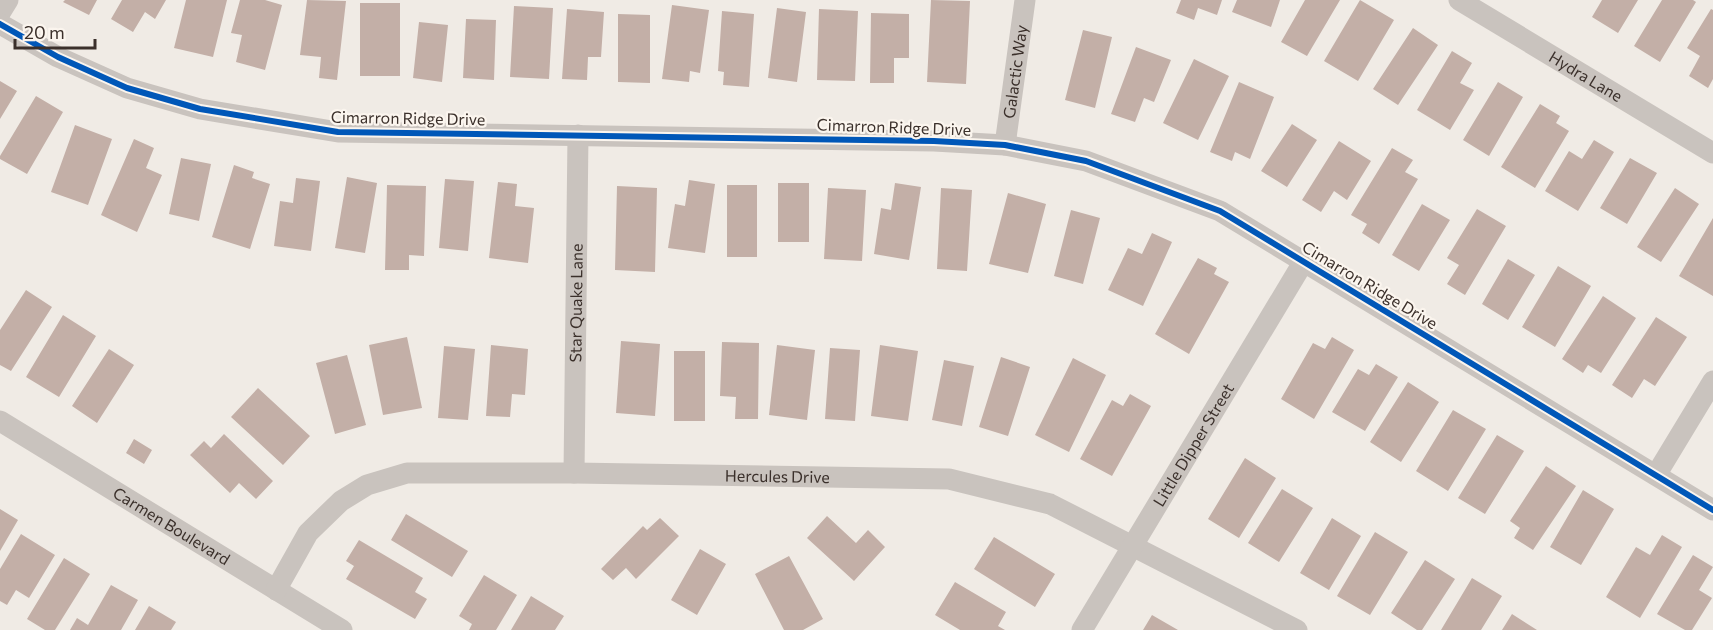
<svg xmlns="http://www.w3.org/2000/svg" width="1713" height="630" font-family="Commissioner,sans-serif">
<rect width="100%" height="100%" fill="#f0ebe5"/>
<path fill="#c3afa7" d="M65 0H97L89 15 63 2Z
M122 0H166L155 19 145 12 133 32 111 19Z
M186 0H227L213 57 174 48Z
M240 0H265L282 5 265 70 236 62 242 35 231 33Z
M307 0 346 1 337 80 319 78 321 57 300 55Z
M931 0 970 1 966 84 927 82Z
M1181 0H1222L1217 15 1198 8 1194 20 1176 13Z
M1237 0H1280L1271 27 1232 12Z
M1305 0H1340L1307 56 1281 42Z
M1360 0 1394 20 1358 81 1324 61Z
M1602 0H1638L1618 33 1592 17Z
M1662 0H1693L1696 2 1660 62 1634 46Z
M360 3H400V76H360Z
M672 5 709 10 700 73 690 71 689 82 662 79Z
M514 6 553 8 549 79 510 77Z
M777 8 806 12 797 82 768 78Z
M567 9 604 12 601 57H588L587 80 562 79Z
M819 9 858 11 855 81 817 80Z
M1711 9 1713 10V79L1708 88 1689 76 1700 56 1687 48Z
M722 11 754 14 749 87 723 85 724 72 718 71Z
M871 13 909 14V58H894V83H870Z
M618 14 650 15V83L618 82Z
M466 19 496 20 494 80 463 78Z
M419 22 448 25 442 82 413 78Z
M1413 28 1438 45 1398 105 1373 89Z
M1083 30 1112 37 1095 108 1065 100Z
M1136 47 1171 60 1154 102 1144 98 1135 122 1111 114Z
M1452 51 1472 63 1460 83 1474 90 1450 130 1417 110Z
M1194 59 1229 76 1198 140 1163 123Z
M0 81 17 91 0 119Z
M1239 82 1274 97 1250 159 1235 152 1232 161 1210 152Z
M1498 82 1523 97 1489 156 1463 140Z
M36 96 63 112 27 174 0 159V156Z
M1540 104 1560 116 1556 123 1569 131 1535 188 1501 167Z
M1292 124 1317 140 1287 187 1261 171Z
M75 125 112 139 88 205 51 192Z
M134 139 154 148 146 168 162 175 137 232 101 215Z
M1594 140 1614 152 1578 211 1545 191 1569 151 1582 159Z
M1339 141 1371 161 1347 200 1334 191 1321 212 1302 200Z
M1392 148 1413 160 1405 172 1418 179 1379 244 1362 233 1367 224 1351 215Z
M181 158 211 164 199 221 169 214Z
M1630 158 1657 173 1627 224 1600 208Z
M234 165 254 172 252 178 270 184 250 249 212 237Z
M347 177 377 183 365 253 335 248Z
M296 178 320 181 311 251 274 246 280 201 293 203Z
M445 179 474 181 468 251 439 248Z
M689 180 715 184 705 253 668 248 675 204 685 206Z
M498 182 517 184 515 206 534 208 528 263 489 258Z
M778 183H809V242H778Z
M895 183 921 187 909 260 874 254 881 208 891 210Z
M387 185 426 186 424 256 409 255V270H385Z
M727 185H757V257H727Z
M617 186 657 188 655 272 615 270Z
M828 188 866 190 862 261 824 259Z
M941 188 972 190 967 271 937 269Z
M1675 188 1699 204 1661 262 1637 247Z
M1008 193 1046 204 1028 273 989 264Z
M1422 204 1450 220 1419 271 1392 255Z
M1477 209 1506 226 1465 295 1447 284 1459 265 1447 258Z
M1071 210 1100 218 1083 284 1054 276Z
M1713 218V296L1679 276Z
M1152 233 1172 242 1143 306 1108 290 1128 248 1142 254Z
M1198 258 1217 268 1214 274 1229 282 1189 354 1155 334Z
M1508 259 1535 275 1508 320 1482 304Z
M1558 266 1591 286 1555 347 1522 327Z
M26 290 52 307 11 371 0 365V330Z
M1603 296 1636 318 1601 373 1588 365 1583 373 1562 359Z
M63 315 96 336 59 397 26 377Z
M1656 317 1687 337 1655 386 1644 379 1632 398 1612 385Z
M407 337 422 408 383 415 369 345Z
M1332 337 1354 350 1314 419 1281 399 1313 343 1325 349Z
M621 341 660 344 655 416 616 413Z
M722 342 759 343 758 419H735L736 397 720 396Z
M491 345 528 349 525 395 512 394 510 417 486 416Z
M777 345 815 350 807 420 769 415Z
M880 345 918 351 908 421 871 416Z
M444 346 475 349 468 420 438 418Z
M830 348 860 350 855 421 825 419Z
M109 349 134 365 97 423 72 406Z
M674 351H705V421H674Z
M347 355 366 425 335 434 316 363Z
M1001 357 1030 367 1008 436 979 427Z
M1073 358 1106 375 1069 452 1035 435Z
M944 360 974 366 962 426 932 420Z
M1376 364 1398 377 1365 431 1332 412 1358 369 1369 375Z
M1408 382 1439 402 1401 462 1370 442Z
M258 388 310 436 283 465 231 417Z
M1130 394 1151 406 1112 476 1080 459 1112 400 1123 406Z
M1453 410 1486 429 1448 491 1416 471Z
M224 434 273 481 256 499 239 483 230 493 190 455 204 441 211 448Z
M1497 435 1524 451 1485 514 1458 498Z
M134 439 152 450 144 464 126 453Z
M1245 458 1276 478 1239 538 1208 519Z
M1546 466 1576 486 1533 550 1514 538 1520 528 1510 521Z
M1282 489 1313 508 1279 562 1248 543Z
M1583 490 1614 509 1581 565 1550 547Z
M0 509 18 520 0 551Z
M406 514 468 551 452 577 391 540Z
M827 516 856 543 868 530 885 547 854 581 807 538Z
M660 518 679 536 636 579 626 568 613 580 601 569 643 526 647 530Z
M1332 518 1361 536 1329 590 1300 573Z
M1375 532 1408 552 1370 615 1337 596Z
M21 534 55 555 29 598 16 590 7 605 0 601V569Z
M1662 535 1682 547 1640 618 1606 597 1636 547 1650 555Z
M994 537 1055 574 1035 607 974 569Z
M359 540 423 578 415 592 427 599 415 619 346 579 354 566 346 561Z
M700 549 726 564 697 615 671 600Z
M1693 555 1713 567 1699 590 1712 598 1692 630H1685L1657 614Z
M789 556 823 619 803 630H784L755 574Z
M64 558 90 574 55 630H45L27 619Z
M1425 560 1455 579 1422 630H1417L1391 613Z
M484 575 517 595 496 630H469L472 624 459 616Z
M1472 578 1502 596 1481 630H1441Z
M955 582 1006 612 998 626 1005 630H960L935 615Z
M111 585 138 600 121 630H70L77 618 88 625Z
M531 596 564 616 555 630H511Z
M149 606 176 622 171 630H135Z
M1512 614 1537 630H1502Z
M1152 615 1178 630H1143Z"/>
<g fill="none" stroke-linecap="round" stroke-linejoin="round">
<g stroke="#c9c3be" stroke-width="21">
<path id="s1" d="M1459 0 1713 153"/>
<path d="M0 13 8 0"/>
<path d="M0 24 58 57 127 88 200 109 338 132 934 141 1005 145 1086 161 1220 211 1713 510"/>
<path id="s2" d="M1005 145 1025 0"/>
<path id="s3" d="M0 421 342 630"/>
<path id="s4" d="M574 473 578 135"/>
<path d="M1656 475 1713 381"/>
<path id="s5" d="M276 590 308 533 341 501 367 485 407 473H574L949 479 1050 504 1297 630"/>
<path id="s6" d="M1082 630 1304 261"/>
</g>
<g stroke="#fbf5ee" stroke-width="10">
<path id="cycleway" d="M0 24 58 57 127 88 200 109 338 132 934 141 1005 145 1086 161 1220 211 1713 510"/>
</g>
<use href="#cycleway" stroke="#0057b8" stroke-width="6"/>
</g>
<g text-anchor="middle" stroke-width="4.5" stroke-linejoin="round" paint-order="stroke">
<g font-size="16" fill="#3b302b" stroke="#fbf5ee">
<text dy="6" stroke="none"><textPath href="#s2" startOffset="74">Galactic Way</textPath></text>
<text dy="6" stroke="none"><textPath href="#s1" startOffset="148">Hydra Lane</textPath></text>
<text transform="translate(408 118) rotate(1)" y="6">Cimarron Ridge Drive</text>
<text transform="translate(894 127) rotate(2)" y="6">Cimarron Ridge Drive</text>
<text transform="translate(1370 285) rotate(31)" y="6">Cimarron Ridge Drive</text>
<text dy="6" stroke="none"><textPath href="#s4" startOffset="170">Star Quake Lane</textPath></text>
<text dy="6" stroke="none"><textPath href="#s6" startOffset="216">Little Dipper Street</textPath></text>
<text dy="6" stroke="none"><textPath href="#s5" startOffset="554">Hercules Drive</textPath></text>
<text dy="6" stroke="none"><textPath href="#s3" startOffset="201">Carmen Boulevard</textPath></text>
</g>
</g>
<path d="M15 39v9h80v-9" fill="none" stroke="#3b302b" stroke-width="3"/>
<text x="24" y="39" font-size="18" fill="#3b302b" stroke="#fbf5ee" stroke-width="4.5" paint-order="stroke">20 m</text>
</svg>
